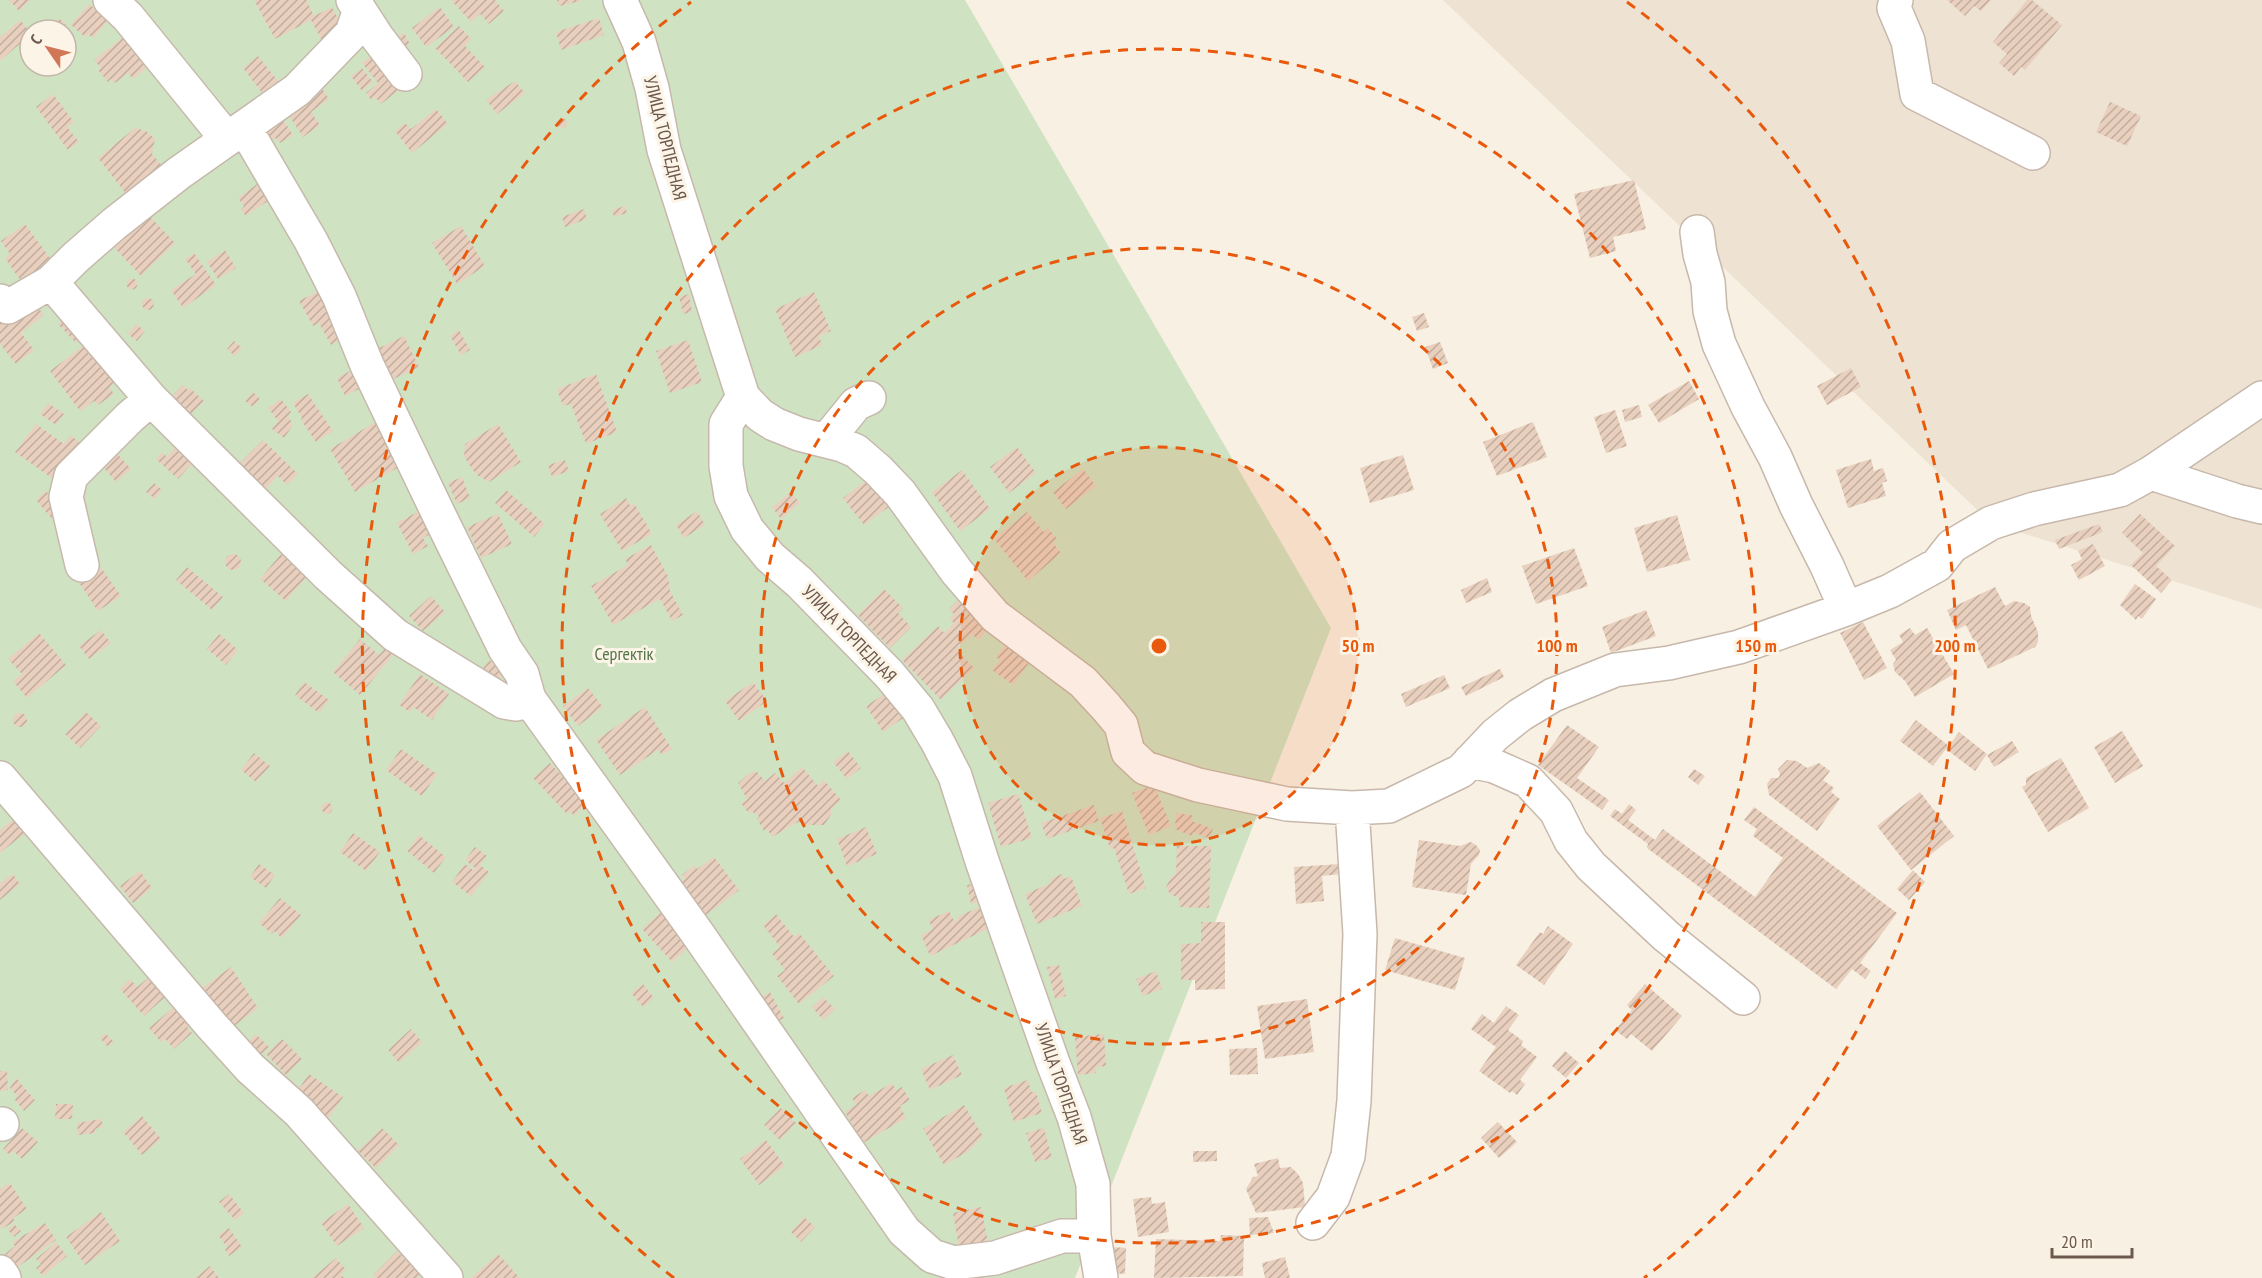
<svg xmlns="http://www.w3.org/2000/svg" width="2262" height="1278" font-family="'PT Sans Narrow',sans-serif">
<defs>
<pattern id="building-hatch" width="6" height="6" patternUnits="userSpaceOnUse" patternTransform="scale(1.5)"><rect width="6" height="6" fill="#e9d0be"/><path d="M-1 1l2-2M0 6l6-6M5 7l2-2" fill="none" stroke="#c1ac9d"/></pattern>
</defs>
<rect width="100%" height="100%" fill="#f8f0e2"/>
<path fill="#eee2d2" d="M1443 0H2262V609L1991 523Z"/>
<path fill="#cfe3c3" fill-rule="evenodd" d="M0 0H965L1331 628 1075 1278H0ZM30 30H66V66H30Z"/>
<path fill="url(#building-hatch)" d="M9 0H30L19 11Z
M254 0H306L314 16 332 7 344 30 322 41 311 20 275 39Z
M451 0H495L504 11 489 24 480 14 471 22Z
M557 0H581V1L559 6Z
M1947 0H1991L1981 11 1974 6 1965 16Z
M2027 0H2032L2062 25 2025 70 2021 67 2014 76 1999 63 2007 54 1993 42Z
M89 4 108 21 93 38 88 34 85 37 71 25Z
M440 7 454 27 426 47 412 28Z
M58 18 66 24 61 30H48Z
M599 18 604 35 561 50 556 32Z
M20 20 30 32V35L0 61V37Z
M459 26 471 39 465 46 485 67 468 82 435 48Z
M404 33 410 44 395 51 389 40Z
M127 34 151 64 133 79 128 73 115 83 111 79 108 82 98 70 101 68 94 60Z
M376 52 404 86 381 104 375 97 371 100 366 93 378 83 362 63Z
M258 56 282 86 266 98 243 68Z
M362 68 373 82 362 91 351 76Z
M515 81 525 93 497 114 486 100Z
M319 84 329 99 311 112 320 125 303 137 284 108Z
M53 94 74 122 67 127 79 142 68 150 36 107Z
M2110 102 2141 116 2127 146 2096 132Z
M436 109 448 124 412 153 395 131 405 123 411 129Z
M557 123a5 5 0 1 1 10 0a5 5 0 1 1-10 0Z
M284 121 293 135 280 143 276 138 272 140 265 133Z
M135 128 146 131 155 139 152 154 163 167 127 195 98 158Z
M1634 180 1646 229 1613 237 1616 251 1590 258 1574 194Z
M260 182 272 198 246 216 241 210 244 206 238 198Z
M140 206 175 243 141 276 106 239Z
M625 206 627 213 614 217 612 210Z
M584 209 587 219 565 227 562 217Z
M25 224 55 265 25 287 5 258 10 254 1 241Z
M461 226 485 266 457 284 432 243Z
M225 250 236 268 218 279 207 262Z
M194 253 216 285 183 308 171 290 196 274 185 259Z
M126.5 284a5.5 5.5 0 1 1 11 0a5.5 5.5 0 1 1-11 0Z
M324 288 345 337 331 345 319 323 313 326 299 301Z
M814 292 831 331 819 336 822 345 795 357 775 309Z
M689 294 692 312 683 314 679 297Z
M142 304a6 6 0 1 1 12 0a6 6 0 1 1-12 0Z
M31 299 44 315 21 333 34 350 16 364 0 344V323Z
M1424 313 1429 327 1417 331 1412 317Z
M69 314 87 333 76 343 58 324Z
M136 324 145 331 137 341 128 334Z
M459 330 470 350 461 355 450 336Z
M404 336 419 367 385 383 375 350Z
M95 337 123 376 109 387 114 394 98 405 94 401 80 411 50 371Z
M688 340 702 382 670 393 656 351Z
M234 341 242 348 235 356 227 349Z
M1440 342 1448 363 1433 369 1425 347Z
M358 367 367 385 345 396 337 378Z
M1851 368 1861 387 1827 405 1817 386Z
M596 374 617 432 586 444 571 404 563 406 557 389Z
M1689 381 1699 399 1659 423 1648 405Z
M183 385 188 390 190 388 204 401 190 415 171 397Z
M253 392 260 399 253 407 245 401Z
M308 394 333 431 316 442 301 420 302 418 293 403Z
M281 399 291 412 288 416 293 425 284 438 272 429 278 421 268 408Z
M48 403 64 414 56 425 40 414Z
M1639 405 1642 417 1625 422 1622 410Z
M1615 410 1627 446 1606 453 1594 417Z
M379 420 404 464 355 492 330 449Z
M1533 422 1547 457 1497 476 1483 442Z
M36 424 64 444 70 435 86 447 70 455 53 479 15 452Z
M498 424 521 462 489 482 477 475 469 465 464 456 465 444Z
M263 440 298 474 287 485 278 476 265 489 239 464Z
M179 443 196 459 178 479 156 459 162 452 167 457Z
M1017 447 1036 473 1009 493 990 467Z
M112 448 131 469 116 482 98 461Z
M1403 455 1414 490 1370 503 1360 468Z
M1871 459 1874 471 1883 468 1887 481 1882 483 1886 496 1848 508 1836 470Z
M565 460 569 471 552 477 548 465Z
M1083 469 1096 486 1066 509 1053 492Z
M962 470 990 509 960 531 932 492Z
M462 477 470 498 457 504 448 483Z
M868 479 890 506 864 525 843 498Z
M154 483 162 490 155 499 146 492Z
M506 490 545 524 534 537 495 503Z
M46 491 62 510 52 519 36 500Z
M791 492 800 503 781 519 772 507Z
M626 498 630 506 634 503 652 534 622 551 600 514Z
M426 507 438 530 423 538 428 546 413 554 397 523Z
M697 511 705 525 684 538 676 525Z
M1027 512 1044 532 1048 528 1057 539 1053 543 1061 553 1028 581 994 539Z
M498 514 512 544 481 558 467 527Z
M2140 514 2175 546 2156 566 2172 580 2161 593 2131 565 2143 553 2122 533Z
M1677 515 1690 560 1647 572 1634 528Z
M2099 524 2103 532 2059 549 2055 540Z
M2093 544 2105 566 2079 580 2071 565 2082 559 2078 551Z
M651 545 668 576 670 591 683 615 672 621 660 599 613 625 591 586 628 565 625 559Z
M1574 548 1588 586 1536 604 1522 566Z
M281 554 307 576 286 601 260 579Z
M225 562a8 8 0 1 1 16 0a8 8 0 1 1-16 0Z
M100 566 121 596 98 611 78 581Z
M187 567 223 597 212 610 176 580Z
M1487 578 1492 592 1466 603 1461 590Z
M2135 584 2156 599 2142 619 2138 616 2136 620 2120 605Z
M1995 587 2005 606 2014 601 2024 603 2030 607 2031 616 2038 632V642L2035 647 1988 669 1966 625 1956 630 1947 610Z
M884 589 903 608 898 613 911 627 890 648 858 615Z
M963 595 992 625 978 640 972 634 962 644H960L957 650 974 668 941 700 902 660 938 626 944 633 954 623 949 619 954 614 949 609Z
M431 596 445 612 423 631 409 616Z
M1646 610 1656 636 1611 653 1602 627Z
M1863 622 1887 668 1864 680 1840 633Z
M1910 628 1915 635 1927 628 1954 674 1915 697 1905 681 1895 672 1893 664 1896 660 1890 650 1903 642 1899 635Z
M101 630 111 643 89 659 79 646Z
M39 633 66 665 27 698 13 681 22 674 8 659Z
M219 634 238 650 226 665 207 649Z
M360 639 379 655 390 643 398 649 360 695 333 672Z
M1007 642 1031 660 1013 685 992 670 1000 660 996 657Z
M489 660 505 671 494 685 479 674Z
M1500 669 1504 677 1466 696 1461 687Z
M420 674 449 694 432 720 413 707 410 712 399 705Z
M1444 675 1450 688 1406 707 1401 694Z
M304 682 329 700 319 713 295 695Z
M753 682 767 701 739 721 725 701Z
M588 688 603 707 578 726 563 706Z
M889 691 906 716 883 732 866 706Z
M645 707 672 749 662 755 658 750 620 775 596 740Z
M86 712 101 726 80 748 65 734Z
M13 720a7 7 0 1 1 14 0a7 7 0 1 1-14 0Z
M1916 720 1949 746 1959 732 1987 754 1975 771 1946 749 1933 766 1900 741Z
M1567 725 1599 747 1577 778 1609 800 1602 810 1538 765Z
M2122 731 2143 766 2115 783 2094 747Z
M2012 741 2019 752 1994 767 1987 755Z
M401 749 437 774 422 796 386 770Z
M848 751 861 768 847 779 833 762Z
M254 753 270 766 256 782 241 770Z
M2061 758 2089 808 2048 832 2022 787 2026 785V778Z
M1787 760 1797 761 1807 768 1819 763 1830 771 1823 780 1834 788 1831 792 1840 799 1817 831 1769 795 1767 784 1771 778H1778L1780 775 1778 769Z
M550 763 587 803 574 816 570 811 567 814 533 778Z
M802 767 818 786 824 780 841 800 831 809V815L824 825H805L798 822 772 837 767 829 764 831 757 819 759 816 751 811 749 814 741 803 747 799 738 783 751 772H757L765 781 775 773 784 783Z
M1694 769 1705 776 1698 785 1688 777Z
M1154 785 1171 826 1149 835 1132 793Z
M1920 792 1954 836 1911 870 1877 826Z
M1018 794 1032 838 1001 847 988 803Z
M321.5 808a5.5 5.5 0 1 1 11 0a5.5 5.5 0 1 1-11 0Z
M1629 804 1636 810 1628 820 1655 840 1663 829 1755 897 1783 858 1753 836 1757 829 1744 820 1754 807 1897 913 1860 963 1871 971 1865 979 1852 969 1836 989 1647 848 1648 844 1610 816 1615 809 1622 814Z
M1094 805 1099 821 1047 839 1041 823Z
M1122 811 1146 888 1129 894 1114 848 1110 849 1100 818Z
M23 812 34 826 0 853V830Z
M1176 813 1192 815V821L1213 829 1209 838 1193 832 1192 836 1175 829Z
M866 827 877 854 847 866 837 839Z
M353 833 380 852 366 871 340 852Z
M419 835 446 857 434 873 407 851Z
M1419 840 1460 846 1471 842 1477 846 1480 850 1479 855 1471 864 1466 895 1412 887Z
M1177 846H1211L1209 908 1179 907V898L1170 894 1166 887 1171 877 1176 873Z
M475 847 487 856 480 865 489 872 471 896 452 882 465 864 473 870 475 868 465 860Z
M714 857 739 890 706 915 681 882 685 879 682 875 695 865 697 869Z
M259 864 275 875 266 888 250 877Z
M1340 864 1341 874 1322 876 1324 901 1296 904 1294 867Z
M1913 870 1925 882 1909 900 1897 889Z
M140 871 152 888 133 903 120 886Z
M13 874 20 884 0 900V883Z
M1062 874 1064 879 1071 876 1082 906 1037 924 1025 894 1051 883 1050 879Z
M977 883 981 901 971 904 967 885Z
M280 898 301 915 282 938 274 931 272 934 259 923Z
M986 904 996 925 930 956 921 935 933 929 928 920 949 911 954 921 958 920 957 917Z
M661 912 690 946 672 962 642 929Z
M776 914 794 937 799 933 834 976 799 1004 777 976 785 970 772 954 780 947 763 925Z
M1201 922H1225V989L1195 990V980H1181V944L1201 943Z
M1548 926 1573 944 1544 985 1516 965 1540 932 1543 934Z
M1395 938 1465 958 1455 990 1385 970Z
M1059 965 1066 996 1055 999 1047 967Z
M231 967 258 1008 233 1027 218 1007 213 1011 198 991Z
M1156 971 1162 989 1143 996 1136 979Z
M148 978 165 997 144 1016 120 989 130 979 137 987Z
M643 984 654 998 643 1007 631 993Z
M1645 984 1682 1016 1652 1051 1631 1034 1627 1039 1615 1030 1632 1010 1627 1005Z
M770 992 784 1018 772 1025 758 999Z
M823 997 835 1009 823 1020 812 1007Z
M1307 999 1314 1052 1265 1059 1257 1006Z
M179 1003 194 1021 187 1027 192 1033 174 1049 165 1039 161 1042 149 1028Z
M1506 1006 1519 1015 1508 1030 1523 1041 1521 1045 1537 1057 1520 1080 1525 1084 1517 1095 1512 1091 1510 1093 1479 1071 1496 1047 1471 1029 1482 1014 1494 1023Z
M411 1029 422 1042 399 1063 388 1050Z
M105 1033 114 1042 108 1047 100 1038Z
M256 1034 269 1047 260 1056 247 1043Z
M1104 1034 1106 1066 1096 1067V1073L1078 1075 1075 1037Z
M282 1039 302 1059 286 1075 266 1054Z
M1257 1048 1258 1074 1230 1075 1229 1049Z
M1565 1051 1579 1063 1566 1078 1552 1066Z
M953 1055 962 1075 930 1090 921 1069Z
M0 1071H7L8 1090 0 1091Z
M309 1074 343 1097 327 1120 293 1097Z
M16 1078 35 1100 24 1111 15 1100 17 1096 10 1088Z
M1028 1080 1031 1092H1036L1042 1113 1014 1122 1004 1088Z
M892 1083 896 1090 902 1087 910 1100 900 1106 906 1118 863 1143 845 1112 856 1105 852 1098 865 1090 869 1096Z
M56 1104H73L72 1119H55Z
M964 1105 983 1136 969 1151 944 1165 923 1129Z
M781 1108 796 1123 780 1140 764 1125Z
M142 1116 161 1139 142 1155 123 1132Z
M101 1119 103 1127 95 1129V1133L78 1135 77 1123Z
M1498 1122 1517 1142 1499 1158 1481 1138Z
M22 1128 38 1142 22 1159 13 1151 10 1155 3 1149Z
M382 1128 399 1145 376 1168 358 1151Z
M1044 1128 1052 1158 1035 1162 1026 1133Z
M766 1140 785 1166 759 1185 740 1159Z
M1193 1151H1217V1161L1193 1162Z
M1278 1158 1280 1168 1291 1167 1298 1174 1303 1183 1305 1207 1256 1213 1246 1189 1253 1177 1258 1176 1254 1164Z
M10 1183 27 1209 13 1218 15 1221 2 1229 0 1226V1189Z
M229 1194 244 1213 235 1220 219 1202Z
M1151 1197 1152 1204 1165 1202 1169 1232 1138 1237 1133 1199Z
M348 1204 364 1228 337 1246 321 1223Z
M981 1207 988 1242 959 1248 953 1213Z
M101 1212 120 1241 85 1265 66 1237Z
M804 1217 815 1227 801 1242 791 1232Z
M1268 1217 1274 1233 1250 1235 1249 1218Z
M45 1223 56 1240 15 1269 5 1254 15 1246 12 1242Z
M14 1224 21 1231 14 1237 8 1230Z
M229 1228 242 1247 229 1256 225 1250 227 1247 218 1235Z
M1221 1235 1244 1236 1243 1276 1154 1278 1156 1239 1220 1241Z
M56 1242 67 1256 43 1276 36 1268 41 1264 36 1259Z
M1113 1247 1126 1248 1125 1274 1111 1273Z
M397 1251 420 1275 417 1278H376L373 1275Z
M498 1254 520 1278H471Z
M1285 1257 1290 1278H1265L1262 1263Z
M336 1258 346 1270 341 1274 344 1278H312Z
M210 1266 219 1278H195Z"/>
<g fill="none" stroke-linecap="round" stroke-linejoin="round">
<g stroke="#c7b8ab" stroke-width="36">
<path id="minor" d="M110 0 128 17 227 139
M353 0 377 37 405 74
M620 0 639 42 652 88 664 150 743 397 726 424V466L731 496 747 529 770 557 799 582 889 674 918 709 937 741 955 776 982 861 1053 1063 1074 1117 1093 1184 1094 1236 1101 1278
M1896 0 1894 8 1908 41 1917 94 2033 153
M1697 232 1700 254 1708 282 1710 311 1719 344 1748 407 1775 457 1796 505 1827 566 1846 609
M51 282 151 399 328 575 395 635 504 702 516 704 529 699 522 674 505 649 440 517 367 365 339 296 311 241 253 142 240 130
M0 301 8 307 51 282 75 258 114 224 179 173 297 90 352 33 359 12
M743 397 760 415 774 424 799 434 842 445 856 451 878 470 900 493 957 572 995 616 1083 682 1106 707 1121 725 1128 752 1145 768 1198 785 1287 804 1352 808 1389 806 1461 771 1495 735 1520 715 1553 695 1615 670 1669 663 1739 647 1846 609 1890 591 1937 565 1952 546 1991 523 2034 509 2120 490 2151 473 2262 398
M826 441 856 404 869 398
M2151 473 2237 501 2262 507
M82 565 66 497 71 476 130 417 151 399
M529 699 695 930 904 1231 932 1256 954 1263 995 1258 1062 1236H1094
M1470 761 1494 766 1528 781 1556 811 1571 841 1591 866 1666 936 1743 998
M0 778 212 1026 250 1068 299 1112 446 1278
M0 1124H2
M1313 1223 1333 1197 1348 1156 1354 1101 1360 934 1352 808
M0 1272 4 1278"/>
</g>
<use href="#minor" stroke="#fff" stroke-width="33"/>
</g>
<circle cx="1159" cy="646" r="199" fill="#e8590c" fill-opacity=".12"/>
<g fill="none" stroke="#e8590c" stroke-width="3" stroke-dasharray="10 8">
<circle cx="1159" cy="646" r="199"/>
<circle cx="1159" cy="646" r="398"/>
<circle cx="1159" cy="646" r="597"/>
<path d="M674 1278A796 796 0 0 1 691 2M1627 2A796 796 0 0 1 1644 1278"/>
</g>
<g text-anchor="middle" stroke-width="6" stroke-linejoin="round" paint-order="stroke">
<g font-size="18" fill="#6c584c" stroke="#fcf4e7">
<text transform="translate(665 138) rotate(76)" y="6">УЛИЦА ТОРПЕДНАЯ</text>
<text transform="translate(849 634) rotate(46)" y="6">УЛИЦА ТОРПЕДНАЯ</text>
<text transform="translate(1061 1084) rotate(71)" y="6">УЛИЦА ТОРПЕДНАЯ</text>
</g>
<g font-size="18" fill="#557649" stroke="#fcf4e7">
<text x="624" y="660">Сергектік</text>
</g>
</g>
<circle cx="1159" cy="646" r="9" fill="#e8590c" stroke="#fcf4e7" stroke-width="3"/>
<g font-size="18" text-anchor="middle" font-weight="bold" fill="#e8590c" stroke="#fcf4e7" stroke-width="6" stroke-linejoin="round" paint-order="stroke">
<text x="1358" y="652">50 m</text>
<text x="1557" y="652">100 m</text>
<text x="1756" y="652">150 m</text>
<text x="1955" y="652">200 m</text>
</g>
<g transform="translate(48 48) rotate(305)"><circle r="28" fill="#fcf4e7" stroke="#c2b6a9" stroke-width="1.5"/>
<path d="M0-4.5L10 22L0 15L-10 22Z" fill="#d17657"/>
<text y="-9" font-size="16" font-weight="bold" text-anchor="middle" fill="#6c584c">С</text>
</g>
<path d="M2052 1248v9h80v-9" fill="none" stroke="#6c584c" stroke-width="3"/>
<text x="2061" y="1248" font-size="18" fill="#6c584c" stroke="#fcf4e7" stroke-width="4.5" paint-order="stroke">20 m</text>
</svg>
